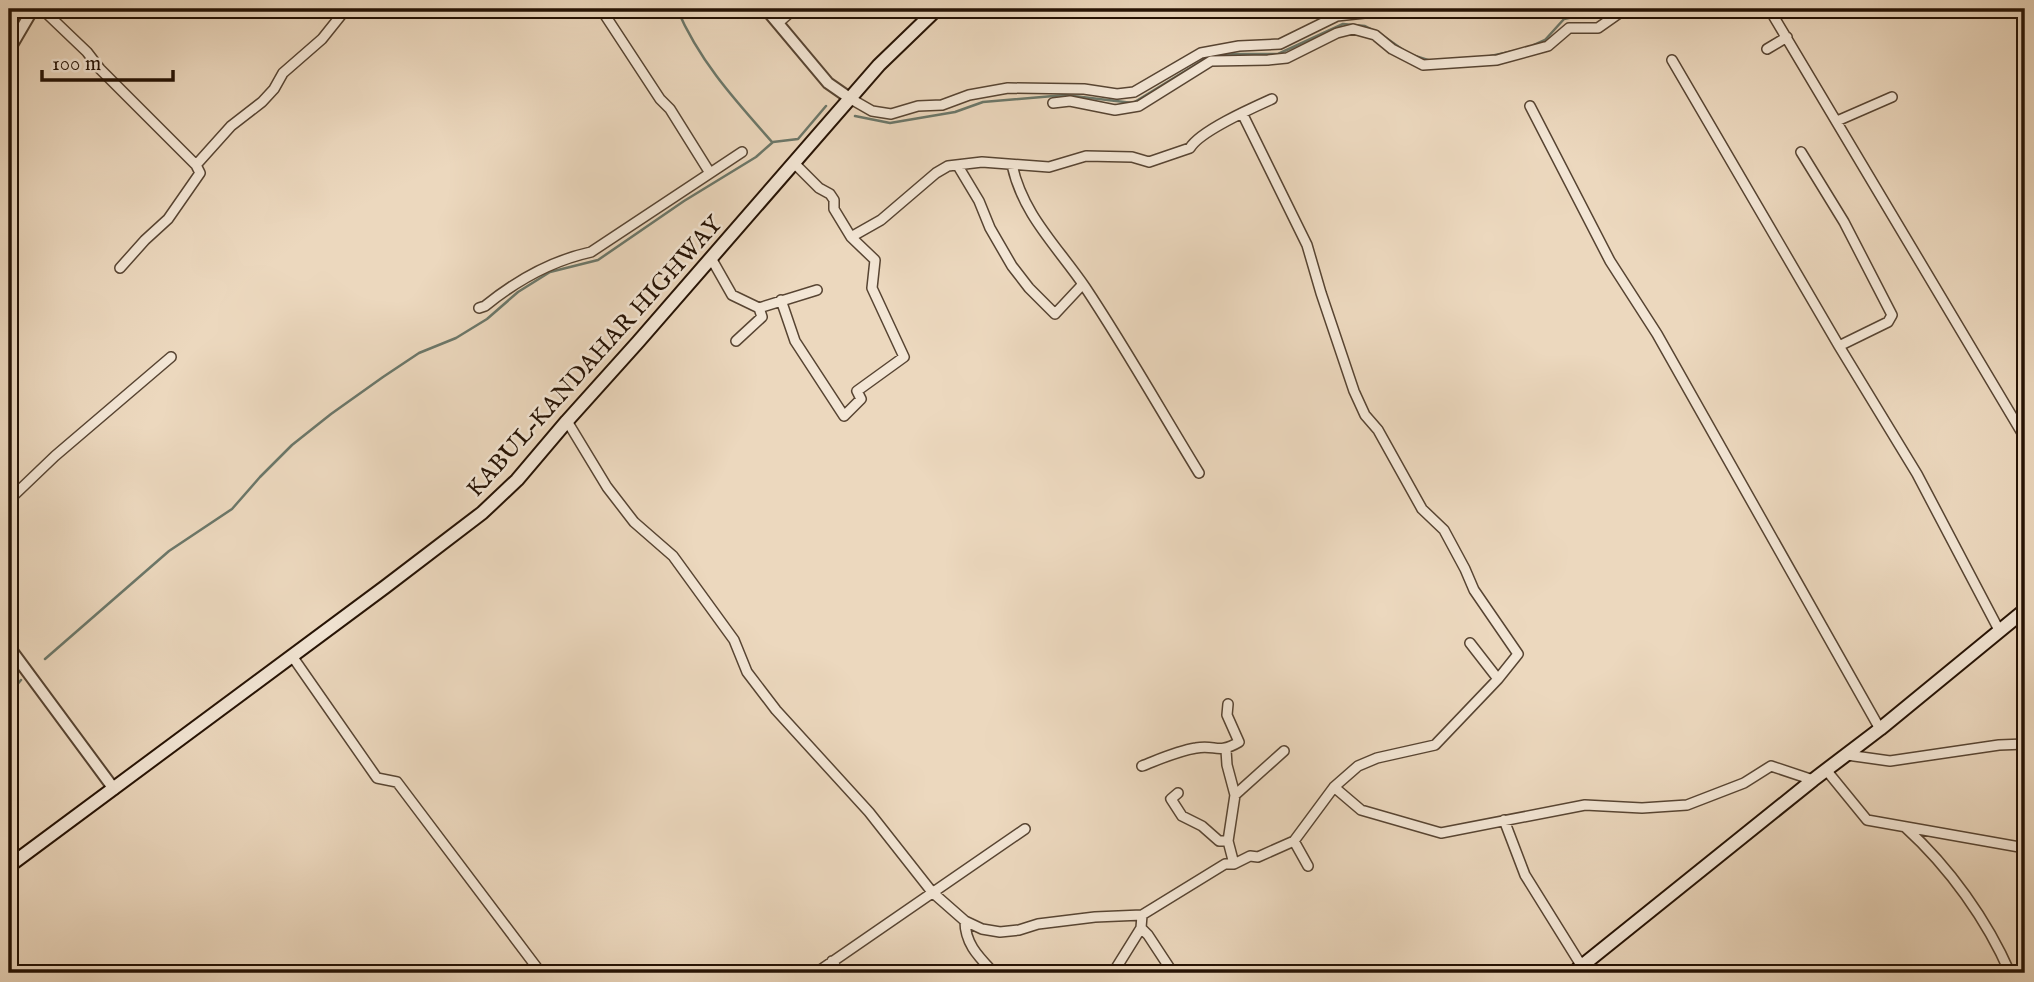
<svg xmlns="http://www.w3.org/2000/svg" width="2034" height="982" font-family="'IM FELL English',serif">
<rect width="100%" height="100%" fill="#ecd8be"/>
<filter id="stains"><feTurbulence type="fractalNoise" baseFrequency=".00286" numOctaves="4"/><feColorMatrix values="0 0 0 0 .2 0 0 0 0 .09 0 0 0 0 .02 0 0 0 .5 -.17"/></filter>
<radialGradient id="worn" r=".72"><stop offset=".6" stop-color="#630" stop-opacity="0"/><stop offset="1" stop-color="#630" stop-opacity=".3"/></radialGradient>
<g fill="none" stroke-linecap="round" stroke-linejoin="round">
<path stroke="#6b7769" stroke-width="2.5" d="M677 9C700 62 734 99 772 142
M1379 33 1409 54 1431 61
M1534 45 1545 40 1564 19 1578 16 1600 17 1614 9
M1486 57 1514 51
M855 116 890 123 955 112 983 102 1065 95 1133 103 1208 57 1235 54H1278L1343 24 1365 26 1373 30
M45 659 169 551 232 509 260 477 292 445 331 414 383 377 419 353 456 338 487 319 518 292 550 272 598 260 684 201 756 157 773 142 798 139 826 106
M9 694 21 680"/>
<g stroke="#574432" stroke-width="12">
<path id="minor" d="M42 9 87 52 100 69 196 165 200 173 168 219 145 240 120 268
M601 9 660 99 670 109 710 173
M1774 17 2025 438
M778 23 794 9
M1767 49 1787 37
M1672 60 1839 346 1917 474 1999 630
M851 99 872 111 891 114 918 106 942 105 969 95 1008 88 1084 89 1117 94 1134 92 1201 53 1239 46 1280 44 1337 16 1401 9
M1053 103 1070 101 1115 110 1139 106 1211 61 1268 60 1287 58 1337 33 1353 29 1375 35 1392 49 1423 65 1497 60 1548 46 1569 28H1598L1625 9
M1530 106 1610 261 1657 334 1880 729
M1837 121 1892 97
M1801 152 1844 222 1892 315 1888 322 1839 346
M196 165 231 126 262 102 274 89 283 73 322 39 346 9
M1012 165C1023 215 1057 246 1085 287 1125 347 1161 411 1199 473
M958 166 979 201 990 228 1012 266 1029 288 1055 314 1083 284
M851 237 881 220 936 173 948 166 982 162 1049 167 1086 156 1132 157 1149 162 1190 148C1200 131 1252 108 1272 99
M711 258 732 295 759 308 817 290
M781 300 795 341 844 416 861 399 857 391 904 357 872 288 875 260 851 237 834 209V200L830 194 819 188 794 163
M479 308 485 306C517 280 550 261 591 252L742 152
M736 341 762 317 759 308
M567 421 607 487 634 522 673 556 734 640 747 672 776 710 869 812 932 892 965 921 982 929 1000 932 1019 930 1038 924 1095 917 1142 915 1225 864H1234L1250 856 1258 857 1294 841 1334 787 1358 766 1377 758 1435 745 1498 679 1518 654 1474 590 1465 569 1444 530 1422 509 1378 430 1365 415 1354 391 1321 293 1307 245 1242 113
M9 500 55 456 171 357
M1470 643 1498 679
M292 656 377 778 397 782 541 973
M1226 750 1227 765 1235 795 1228 841 1234 864
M1847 755 1890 761 1999 745 2025 744
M1142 766C1160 759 1177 751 1196 748 1216 744 1217 755 1239 742L1227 715 1228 704
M1827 771 1867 820 2025 848
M1334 787 1361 810 1441 833 1585 805 1642 808 1687 805 1744 783 1771 766 1813 780
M1178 793 1171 799 1182 816 1202 826 1219 841H1228
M1235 795 1284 751
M1504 820 1525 875 1586 973
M1906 828C1949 867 1987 920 2010 973
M1294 841 1308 866
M965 921C965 944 979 957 994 973
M1141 928 1148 935 1173 973
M832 961 840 973
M816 973 1025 829
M1113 973 1141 928 1142 915"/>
</g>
<g stroke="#574432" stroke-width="14">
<path id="tertiary" d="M766 9 828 83 851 99
M9 50 33 9
M9 647 114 789"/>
</g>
<g stroke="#251204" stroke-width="16">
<path id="secondary" d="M9 866 385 587 482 513 517 480 567 421 638 342 879 65 937 9
M1573 973 1813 780 1880 729 2025 610"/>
</g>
<use href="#minor" stroke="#f3e6d5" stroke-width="9"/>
<use href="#tertiary" stroke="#f3e6d5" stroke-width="10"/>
<use href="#secondary" stroke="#f3e6d5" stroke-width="12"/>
</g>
<g text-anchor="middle" stroke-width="5" stroke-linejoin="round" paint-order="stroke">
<g font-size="24" fill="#251204" stroke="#f3e6d5">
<text transform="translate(594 356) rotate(-48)" y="8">KABUL–KANDAHAR HIGHWAY</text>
</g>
</g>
<rect width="2034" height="982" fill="none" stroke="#ecd8be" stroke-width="35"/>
<rect x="10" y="10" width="2013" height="961" fill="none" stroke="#251204" stroke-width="3.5"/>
<rect x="18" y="18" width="1999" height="947" fill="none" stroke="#251204" stroke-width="2"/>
<path d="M42 70v10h131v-10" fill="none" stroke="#251204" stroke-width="3.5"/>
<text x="52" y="70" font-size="21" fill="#251204" stroke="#f3e6d5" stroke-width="5" paint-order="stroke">100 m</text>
<rect width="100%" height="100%" filter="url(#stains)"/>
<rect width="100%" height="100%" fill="url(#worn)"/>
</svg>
